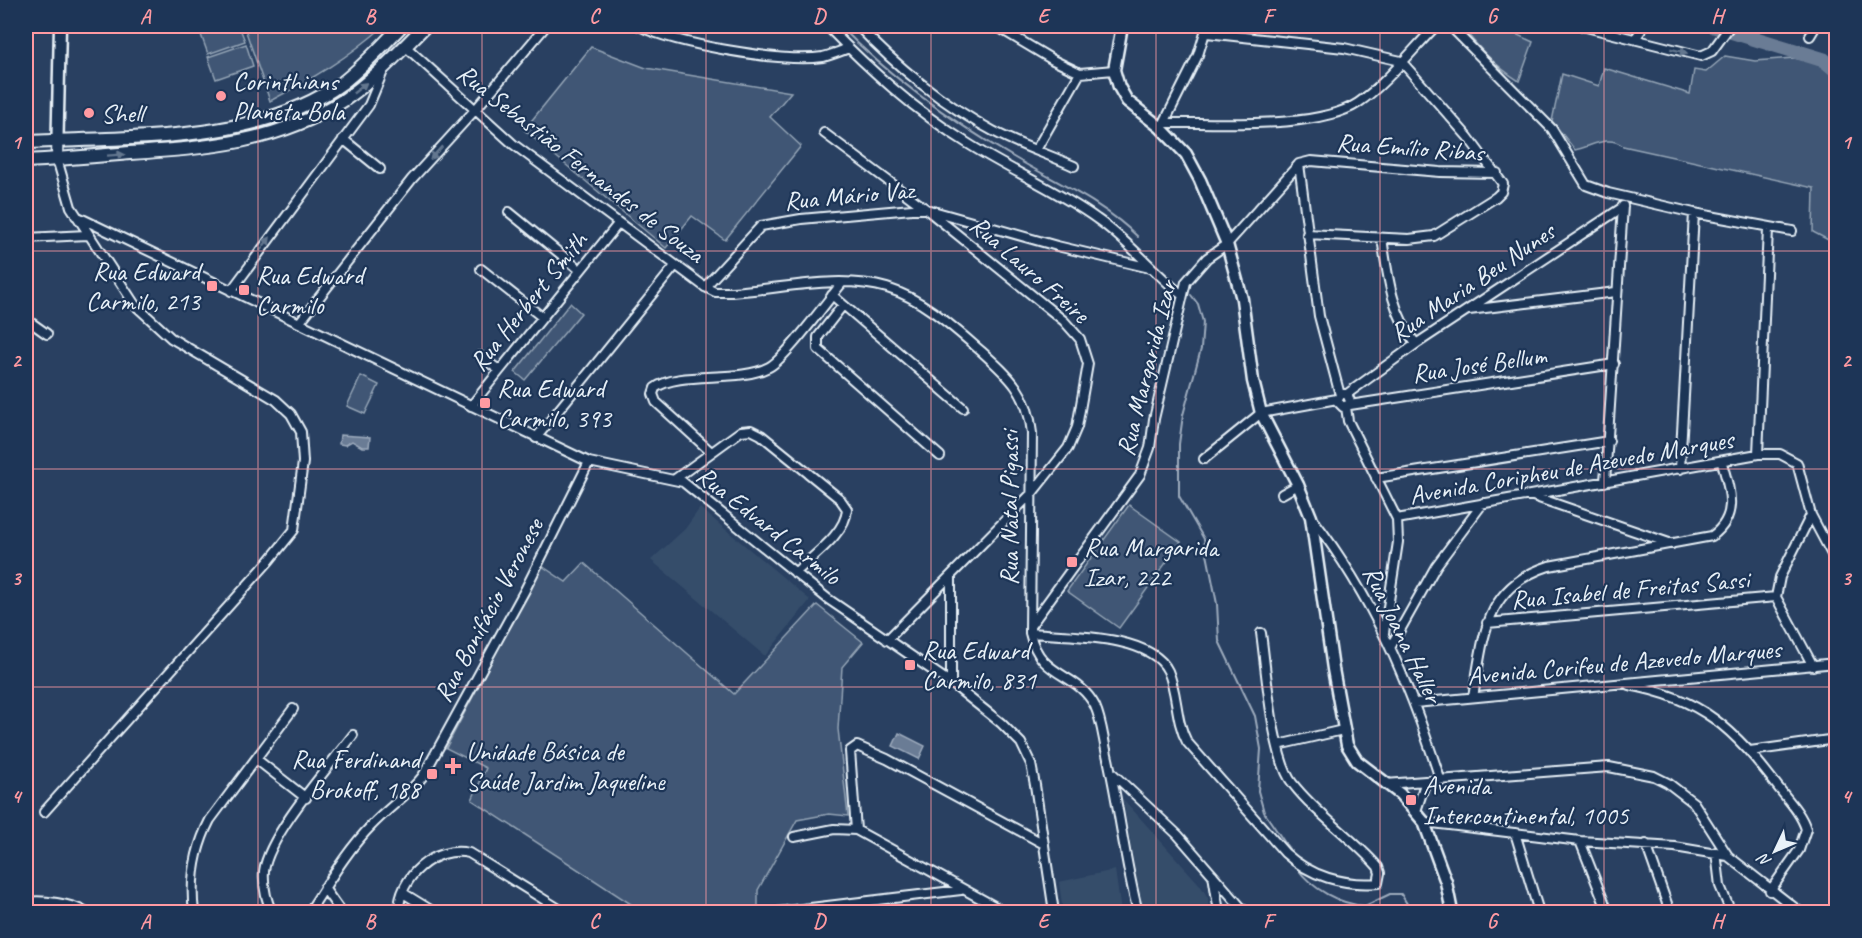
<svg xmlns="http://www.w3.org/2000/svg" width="1862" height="938" font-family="Caveat,sans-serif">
<rect width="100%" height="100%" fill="#294061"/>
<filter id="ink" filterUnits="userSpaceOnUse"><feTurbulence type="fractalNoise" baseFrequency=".0167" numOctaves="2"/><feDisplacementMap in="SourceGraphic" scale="12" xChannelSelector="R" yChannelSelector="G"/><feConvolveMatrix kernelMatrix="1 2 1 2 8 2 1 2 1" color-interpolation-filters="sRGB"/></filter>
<g filter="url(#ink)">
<path fill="#364d6b" d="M700 508 810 600 765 656 651 560 685 529Z
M1123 799 1200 885 1208 898 1209 912H1142Z
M1115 870 1121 912H1063L1059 882Z"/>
<path fill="#415774" stroke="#94a4b6" stroke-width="1.5" d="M218 26H239L245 41 208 54 200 32Z
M244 26H384C349 57 312 79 270 101Z
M1461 26H1505L1509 31 1533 42 1519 81C1495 66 1479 48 1461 26Z
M246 44 253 66 216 79 208 57Z
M591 47 646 68 791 92 770 117 801 146 725 240 692 216 666 248 524 130Z
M1725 56 1755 61 1794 58 1836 67V244L1813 232 1814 188 1623 146C1608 134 1591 147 1575 150L1552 121 1562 74 1599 86 1604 68 1690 94 1694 70 1706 72Z
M570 303 581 313 525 380 515 372Z
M361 376 379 385 365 414 347 406Z
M1129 505 1181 542 1119 628 1067 591Z
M584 563 734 694 817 605 863 642 842 667 838 729 848 816 829 814 797 820 758 890V912H643L472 800 486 768 446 748 542 566 566 582Z"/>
<path fill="#6b7c95" stroke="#9dabbd" stroke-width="1.5" d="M340 435 370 437 369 447H362L352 441 345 445 339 444Z
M899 733 925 746 919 759 893 746Z"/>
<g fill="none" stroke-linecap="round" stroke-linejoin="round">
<path stroke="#9dabbd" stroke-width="2" d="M840 26C892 79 951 121 1015 158 1057 183 1103 202 1138 237
M1191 295 1198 304 1203 322 1201 349 1183 415 1179 444V496L1204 539 1217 604 1219 641 1255 716 1261 749 1258 791 1264 812 1289 849
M1297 868C1312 889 1339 904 1365 906L1390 894H1401L1412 912"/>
<path stroke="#6b7c95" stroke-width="15" d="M1714 26 1824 60 1836 70"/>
<g stroke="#e8f1f8" stroke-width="12">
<path id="street" d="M639 26C675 44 783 63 823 57 831 55 841 51 849 48
M827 26C870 70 914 110 967 143 1009 170 1057 190 1097 219 1129 241 1152 271 1182 295
M858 26C896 66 944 105 993 131 1019 145 1047 154 1074 166
M996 26 1053 60 1080 73 1114 70
M1450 26 1552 129 1586 185 1608 193 1694 213 1792 231
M1582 26 1701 56 1712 51 1730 26
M1207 33 1344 48 1401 61 1468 137 1503 184 1501 192 1496 197 1434 236 1409 239 1307 234
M1810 36 1816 26
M1635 39 1644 26
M405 46 513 144 705 287 715 292H732C782 289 838 274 887 288 923 299 953 327 981 351 1010 377 1028 393 1032 433L1030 633C1040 679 1077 671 1095 706 1101 719 1103 736 1106 750 1119 804 1124 859 1138 912
M1164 123 1198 55 1207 26
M1160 127 1164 123C1214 122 1317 130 1358 103 1387 83 1411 51 1436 26
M824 133 926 209 1064 321 1080 339 1088 364 1077 427 1068 448 1033 492 887 640
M343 139 380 169
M1036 150 1080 73
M1299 164 1319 316 1340 395
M1299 164 1311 161 1440 172 1497 173
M509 212 580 270
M76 216 589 462 683 482 828 599 951 683 1001 723 1021 743 1031 764 1035 785 1054 912
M26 238 87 235
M1382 238C1388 277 1391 312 1416 344
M481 269 542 317
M705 287 761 226 801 219 912 209H926L1057 246 1150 268
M231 291 369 105 384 69
M832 295 963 408
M843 305 818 337V349L940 456
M1469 310 1616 292
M26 319 47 334
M299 323 412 179 475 110 546 26
M480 356 499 370
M1347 394 1351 403 1343 407 1337 401 1341 394H1347L1416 344 1623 207
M1350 405 1614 364
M471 406 618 224
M1346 407 1348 421 1397 519
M536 438 675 266
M711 452 656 402 653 394 655 388C679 370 739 383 769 367 786 358 827 301 842 283
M1758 454 1768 229
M1204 459 1261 413 1337 399
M1680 469 1694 213
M1376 478 1609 441
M675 479 741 431 751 430 761 435 840 499 847 509C846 534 811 557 795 573
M1605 482 1623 206
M1282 494 1298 485
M1530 495 1672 544
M1811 515 1780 577 1776 597 1813 666
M1312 518C1374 599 1409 682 1440 779
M1487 623 1776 597
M1031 625 1140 475 1150 448 1154 419 1186 282 1207 258 1227 244 1299 164
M1030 633C1067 636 1151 634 1168 671 1178 694 1175 720 1187 742L1285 853C1310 876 1343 886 1378 883L1380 873 1378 867C1352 837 1317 815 1293 784 1272 759 1266 667 1261 633
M1384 633 1398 542 1397 519 1758 454H1780L1797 463 1811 515 1836 562
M1391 646 1436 566 1483 503
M951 683V577
M1629 685C1702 698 1734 729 1778 787 1788 800 1801 813 1806 829L1799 850 1770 891
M1473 697C1484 638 1483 587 1549 566L1712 536C1739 516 1730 491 1722 463
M1415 703 1836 663
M1278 745 1343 730
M1750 751 1836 739
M256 759 306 798
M1112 773 1178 835 1245 912
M1386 784 1609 767 1654 776 1668 783 1694 803 1728 856 1800 912
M1416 811 1426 781
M44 812 269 561 294 530 303 462 301 432 291 414 276 400 171 338 135 305 71 207 57 159
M1424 822 1580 841 1675 847 1728 856
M856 830 850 751 857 746 887 759 1044 844
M1515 833 1539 912
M794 837 834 829 856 830 1005 912
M1580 841 1608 912
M1646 844 1670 912
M1716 852 1720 886 1731 912
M1213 875 1219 912
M324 888 341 912
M403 893 434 912
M26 902C43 900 71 903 85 912
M122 911 123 912
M194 912C190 880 195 849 210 820L293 709
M272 912C266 900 263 886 264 871 269 834 329 767 353 735
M309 912C328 883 347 850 372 825 388 808 408 795 423 776L525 590 589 462
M399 912C398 877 435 845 469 853L564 912
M777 912 961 890"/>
</g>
<g stroke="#e8f1f8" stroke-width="15">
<path id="secondary" d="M1122 26 1114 70 1119 87 1127 101 1160 127 1186 154 1200 180 1227 244 1242 299 1253 381 1261 413 1298 485 1311 517 1333 669 1347 745 1357 761 1400 794 1424 822 1446 882 1452 912
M57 159 60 26"/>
</g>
<g stroke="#e8f1f8" stroke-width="16">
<path id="primary" d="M26 142C124 137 259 144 342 83 364 66 382 46 401 26
M26 161C61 159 95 156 130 153 207 148 278 143 344 100 375 79 399 52 425 26"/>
</g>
<use href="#street" stroke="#1d3557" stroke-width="8"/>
<use href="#secondary" stroke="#1d3557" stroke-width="10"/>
<use href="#primary" stroke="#1d3557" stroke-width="12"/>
</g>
<defs><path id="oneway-solid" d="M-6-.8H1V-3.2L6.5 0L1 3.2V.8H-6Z" transform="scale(1.5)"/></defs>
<g fill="#64778f">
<use href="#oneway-solid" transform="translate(1679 51) rotate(15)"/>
<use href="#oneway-solid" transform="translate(360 88) rotate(-38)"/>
<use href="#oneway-solid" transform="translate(436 153) rotate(133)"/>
<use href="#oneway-solid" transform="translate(116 155) rotate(-4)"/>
<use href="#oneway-solid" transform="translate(265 244) rotate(-53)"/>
</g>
</g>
<path fill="none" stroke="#ff9aa2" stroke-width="1.5" stroke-opacity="0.55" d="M258 26V912M482 26V912M706 26V912M931 26V912M1156 26V912M1380 26V912M1604 26V912M26 251H1836M26 469H1836M26 687H1836"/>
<g fill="#ff9aa2" stroke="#1d3557" stroke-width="2">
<circle cx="221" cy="96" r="6"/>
<circle cx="89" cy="113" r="6"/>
<rect x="206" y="280" width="12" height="12" rx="3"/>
<rect x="238" y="284" width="12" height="12" rx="3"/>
<rect x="479" y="397" width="12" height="12" rx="3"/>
<rect x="1066" y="556" width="12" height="12" rx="3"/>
<rect x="904" y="659" width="12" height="12" rx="3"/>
<path d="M450 757h6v6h6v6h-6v6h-6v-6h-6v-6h6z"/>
<rect x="426" y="768" width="12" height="12" rx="3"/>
<rect x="1405" y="794" width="12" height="12" rx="3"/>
</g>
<g text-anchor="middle" stroke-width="4.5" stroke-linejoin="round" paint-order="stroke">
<g font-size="26" fill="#e8f1f8" stroke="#1d3557" text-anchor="start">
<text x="233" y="90">Corinthians<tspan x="233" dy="30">Planeta Bola</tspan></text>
<text x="101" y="122">Shell</text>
<text x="200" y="280" text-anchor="end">Rua Edward<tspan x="200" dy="30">Carmilo, 213</tspan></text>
<text x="256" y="284">Rua Edward<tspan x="256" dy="30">Carmilo</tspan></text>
<text x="497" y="397">Rua Edward<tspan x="497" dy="30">Carmilo, 393</tspan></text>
<text x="1084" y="556">Rua Margarida<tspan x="1084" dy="30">Izar, 222</tspan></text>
<text x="922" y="659">Rua Edward<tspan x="922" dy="30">Carmilo, 831</tspan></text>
<text x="466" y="760">Unidade Básica de<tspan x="466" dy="30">Saúde Jardim Jaqueline</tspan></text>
<text x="420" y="768" text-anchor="end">Rua Ferdinand<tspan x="420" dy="30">Brokoff, 188</tspan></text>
<text x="1423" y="794">Avenida<tspan x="1423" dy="30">Intercontinental, 1005</tspan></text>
</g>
<g font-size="26" fill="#e8f1f8" stroke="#1d3557">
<text transform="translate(1410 147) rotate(4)" y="9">Rua Emílio Ribas</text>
<text transform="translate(581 163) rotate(38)" y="9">Rua Sebastião Fernandes de Souza</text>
<text transform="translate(849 195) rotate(-5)" y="9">Rua Mário Vaz</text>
<text transform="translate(1030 269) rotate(41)" y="9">Rua Lauro Freire</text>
<text transform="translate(1472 282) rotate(-34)" y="9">Rua Maria Beu Nunes</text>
<text transform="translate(528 301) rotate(-51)" y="9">Rua Herbert Smith</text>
<text transform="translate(1479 364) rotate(-8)" y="9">Rua José Bellum</text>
<text transform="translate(1146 368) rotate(-76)" y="9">Rua Margarida Izar</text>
<text transform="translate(1571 467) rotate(-10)" y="9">Avenida Coripheu de Azevedo Marques</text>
<text transform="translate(1009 508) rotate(-90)" y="9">Rua Natal Pigassi</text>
<text transform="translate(769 525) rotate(38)" y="9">Rua Edvard Carmilo</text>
<text transform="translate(1630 589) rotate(-5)" y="9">Rua Isabel de Freitas Sassi</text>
<text transform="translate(488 610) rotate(-62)" y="9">Rua Bonifácio Veronese</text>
<text transform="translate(1403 634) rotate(64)" y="9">Rua Joana Haller</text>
<text transform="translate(1624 662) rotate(-5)" y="9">Avenida Corifeu de Azevedo Marques</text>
</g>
</g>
<rect width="1862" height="938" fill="none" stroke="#1d3557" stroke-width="66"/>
<g transform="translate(1775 851) rotate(226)" stroke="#1d3557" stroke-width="4.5" paint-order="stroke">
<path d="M0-4.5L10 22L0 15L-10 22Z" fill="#e8f1f8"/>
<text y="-9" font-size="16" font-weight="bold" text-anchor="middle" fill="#e8f1f8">N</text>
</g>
<rect x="33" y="33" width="1796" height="872" fill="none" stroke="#ff9aa2" stroke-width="2"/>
<g font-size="20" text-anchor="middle" font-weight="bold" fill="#ff9aa2">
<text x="145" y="23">A</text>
<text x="370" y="23">B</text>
<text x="594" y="23">C</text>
<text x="819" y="23">D</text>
<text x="1043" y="23">E</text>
<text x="1268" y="23">F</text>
<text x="1492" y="23">G</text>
<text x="1717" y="23">H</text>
<text x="16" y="149">1</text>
<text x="1846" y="149">1</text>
<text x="16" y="367">2</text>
<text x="1846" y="367">2</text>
<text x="16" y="585">3</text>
<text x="1846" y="585">3</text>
<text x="16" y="803">4</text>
<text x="1846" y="803">4</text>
<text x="145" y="928">A</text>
<text x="370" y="928">B</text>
<text x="594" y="928">C</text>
<text x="819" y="928">D</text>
<text x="1043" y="928">E</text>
<text x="1268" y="928">F</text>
<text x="1492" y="928">G</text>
<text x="1717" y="928">H</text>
</g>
</svg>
